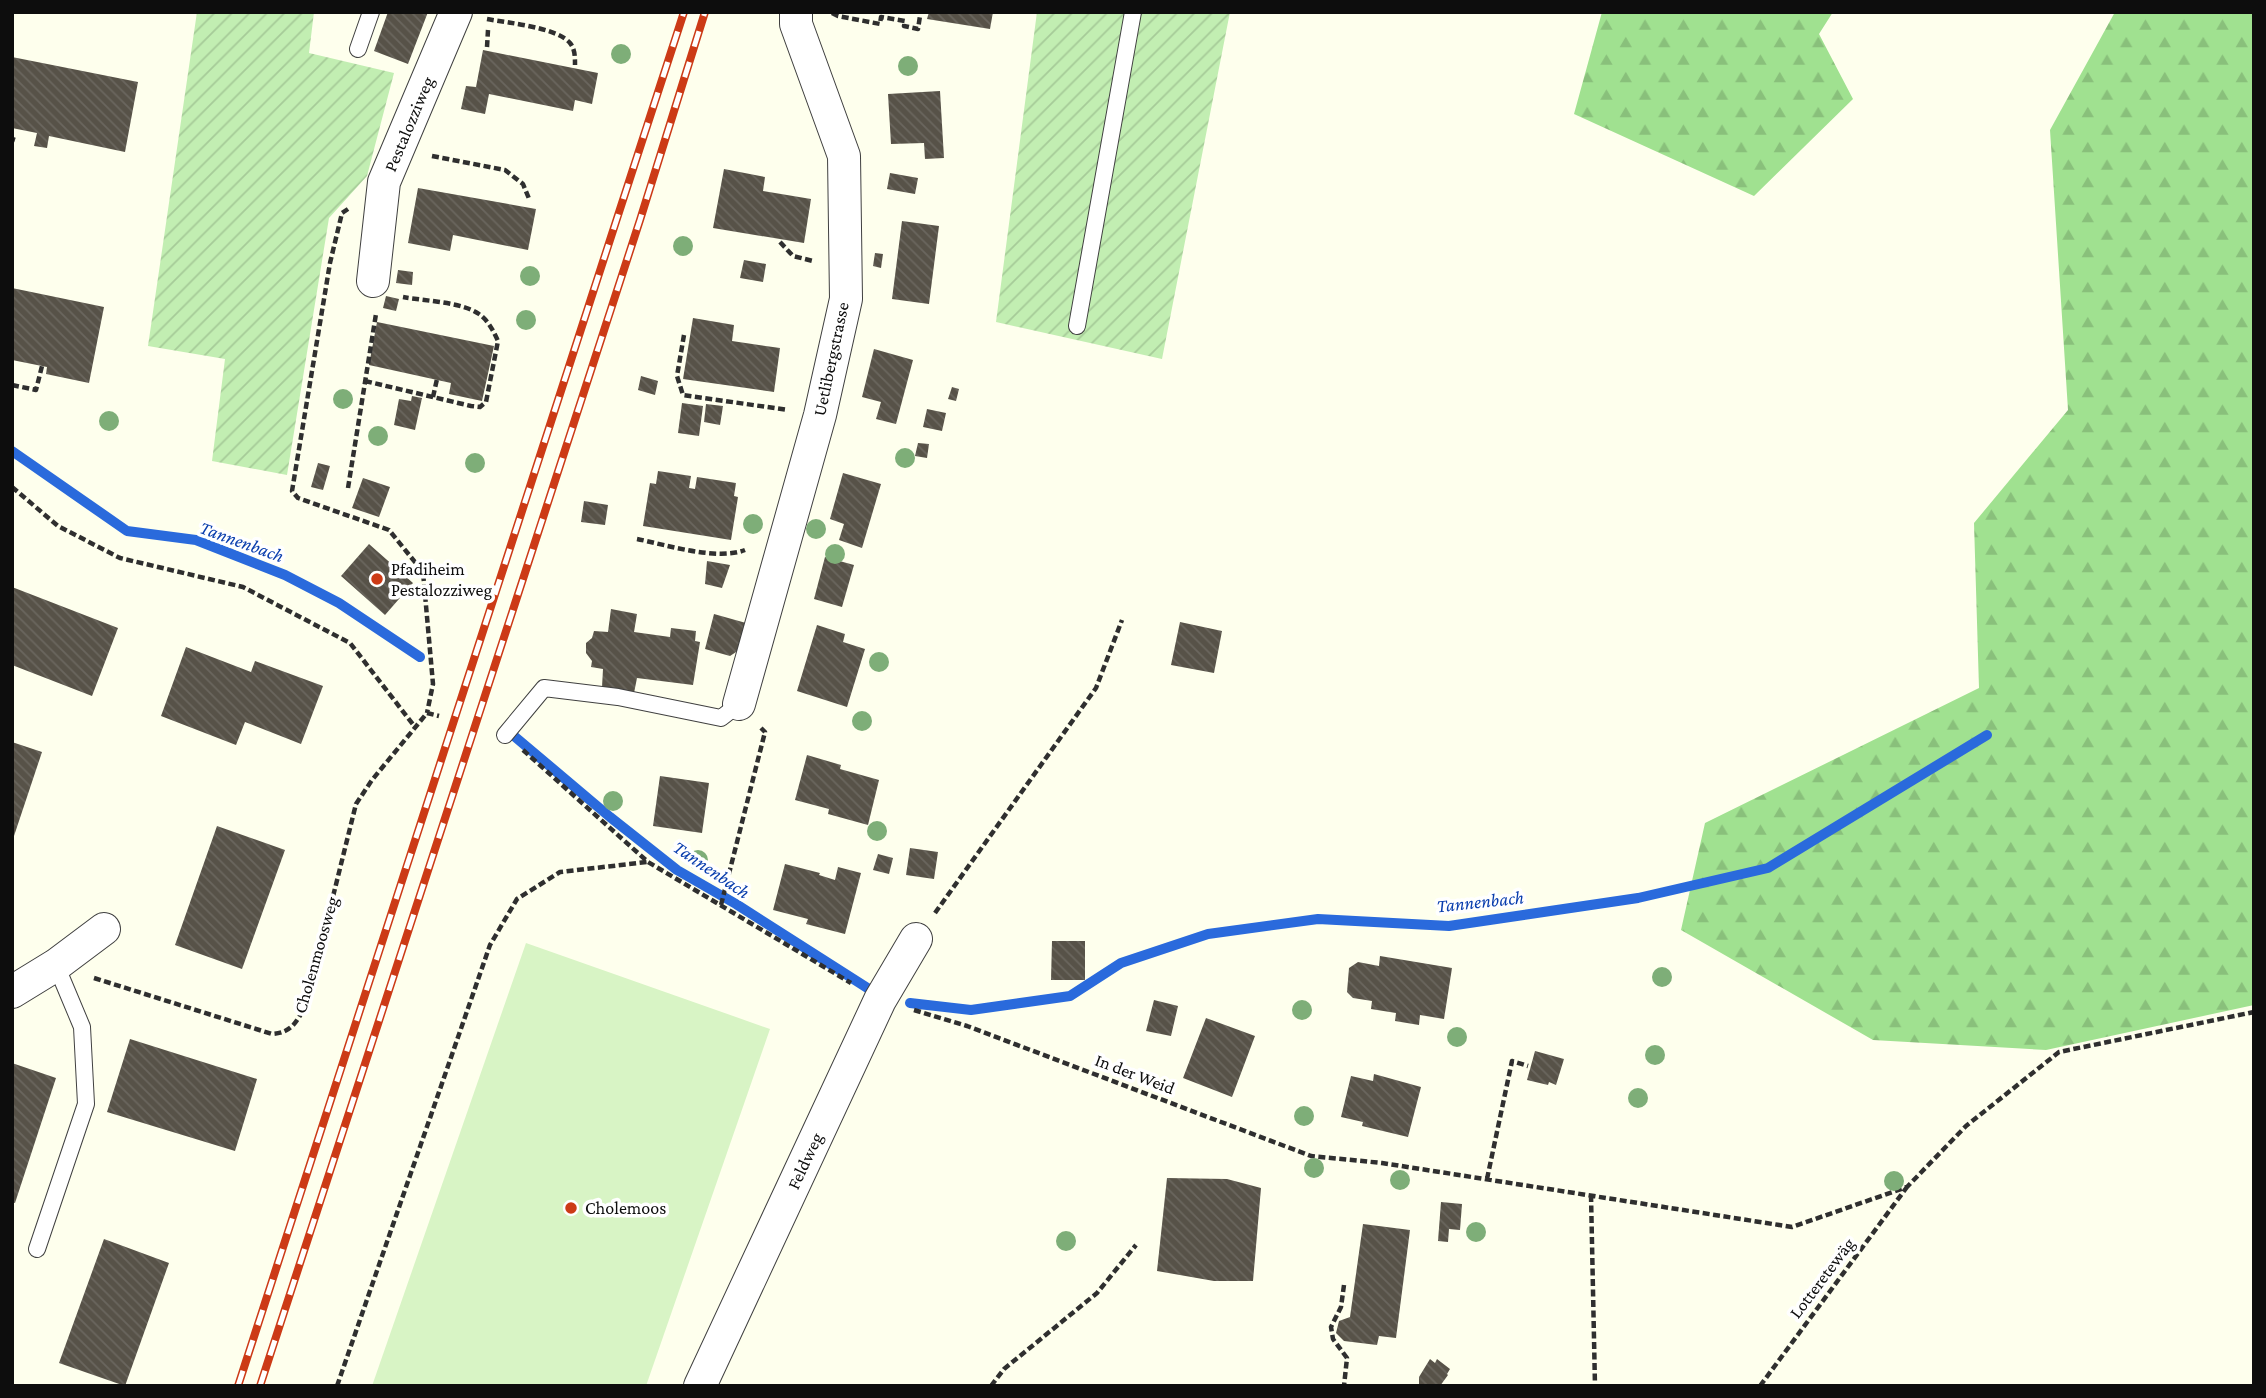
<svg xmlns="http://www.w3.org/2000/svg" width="2266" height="1398" font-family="'Crimson Pro',serif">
<defs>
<pattern id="forest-firs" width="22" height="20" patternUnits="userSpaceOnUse" patternTransform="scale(1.75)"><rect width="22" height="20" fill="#a0e190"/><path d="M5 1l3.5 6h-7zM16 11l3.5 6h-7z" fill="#89c07b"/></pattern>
<pattern id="garden-furrows" width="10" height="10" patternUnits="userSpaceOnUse" patternTransform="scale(1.75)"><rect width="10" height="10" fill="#c2eeb2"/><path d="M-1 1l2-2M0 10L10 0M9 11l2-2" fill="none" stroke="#a6cb98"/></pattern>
<pattern id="building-back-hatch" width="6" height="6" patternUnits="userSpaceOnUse" patternTransform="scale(1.75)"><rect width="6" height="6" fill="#575248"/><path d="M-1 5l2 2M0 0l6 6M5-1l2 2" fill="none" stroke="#6a665e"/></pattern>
</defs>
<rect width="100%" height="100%" fill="#feffed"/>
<path fill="url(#forest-firs)" d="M1602 12H1833L1819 34 1853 99 1754 196 1574 114Z
M2115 12H2254V1005L2046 1050 1873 1040 1681 930 1705 823 1979 688 1974 523 2068 410 2050 130Z"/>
<path fill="url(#garden-furrows)" d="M197 12H314L309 53 394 73 367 176 329 218 287 475 212 461 225 359 148 346Z
M1037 12H1230L1162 359 996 322Z"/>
<path fill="#d8f4c5" d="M526 943 770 1029 646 1386H372Z"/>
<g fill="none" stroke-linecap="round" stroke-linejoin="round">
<path stroke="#2a6adc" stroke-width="10" d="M12 451 127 531 196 540 285 575 339 603 420 657
M514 736 610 817 677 870 736 904 869 989
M910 1003 971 1010 1070 996 1121 963 1208 934 1318 919 1449 926 1638 898 1768 868 1987 735"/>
</g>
<path fill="url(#building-back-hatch)" d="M388 12H428L408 64 374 51Z
M929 12H993L990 29 927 19Z
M483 50 598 73 592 104 575 100 573 111 489 94 485 114 461 109 466 86 476 87Z
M12 57 138 82 125 152 49 136 47 148 34 146 37 133 12 128Z
M940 91 944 158 925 159 924 143 891 144 888 94Z
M724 169 765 177 763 191 811 199 804 243 713 228Z
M890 173 918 178 915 194 887 189Z
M418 188 536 209 528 250 453 235 450 251 408 243Z
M902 221 939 226 929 304 892 299Z
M875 253 883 254 881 268 873 266Z
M744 260 766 264 763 282 740 278Z
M398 270 413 272 412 285 396 283Z
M12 288 104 307 89 383 46 374 47 367 12 360Z
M386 296 399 299 396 311 383 308Z
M693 318 734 325 732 341 780 348 774 392 683 379Z
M377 322 494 346 482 401 449 394 451 383 369 365Z
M874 349 913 360 896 424 876 419 881 402 862 397Z
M641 376 658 381 655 395 638 390Z
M952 387 959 389 956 401 948 399Z
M412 396 422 398 415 430 394 425 399 399 411 401Z
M682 403 703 406 699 436 678 433Z
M706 404 723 406 720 425 704 422Z
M927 409 946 413 942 431 923 427Z
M918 443 929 444 927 458 915 456Z
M318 463 330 466 323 490 311 487Z
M658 471 691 476 689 488 695 489 697 477 736 483 734 496 738 497 731 540 643 526 650 483 656 484Z
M843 473 881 484 862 548 839 540 844 524 830 519Z
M363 478 390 487 379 517 352 508Z
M584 501 608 505 605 525 581 522Z
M369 544 413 583 385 615 341 576Z
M825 557 854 565 842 607 814 599Z
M707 561 730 565 722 588 705 584Z
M12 587 118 628 92 696 12 665Z
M611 609 637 614 634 632 670 637 671 628 696 631 695 641 700 642 693 685 637 678 634 693 602 687 603 669 591 667 592 661 586 653V643L592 638 594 631 608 632Z
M714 614 746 623 739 650 730 656 705 649Z
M1180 622 1222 631 1214 673 1171 665Z
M817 625 845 634 843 642 865 649 847 707 797 691Z
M186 647 251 672 255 661 323 686 301 744 245 722 236 745 161 716Z
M12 742 42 752 13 839H12Z
M807 755 841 765 840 769 879 780 868 825 828 814 829 809 795 800Z
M660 776 709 783 702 833 653 826Z
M217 826 285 850 242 969 175 945Z
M910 848 938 852 934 879 906 875Z
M878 854 893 858 889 874 873 870Z
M785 864 820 873 819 875 835 880 838 867 861 873 845 934 806 924 808 919 773 910Z
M1052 941H1085V980H1051Z
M1380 956 1452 968 1444 1019 1420 1015 1419 1025 1395 1021 1396 1013 1371 1009 1372 1001 1353 998 1347 992 1349 968 1358 962 1379 966Z
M1154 1000 1178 1006 1171 1036 1146 1031Z
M1206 1018 1255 1036 1232 1097 1183 1078Z
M130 1039 257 1079 235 1151 107 1112Z
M1535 1051 1564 1059 1556 1085 1549 1082 1548 1085 1527 1080Z
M12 1063 56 1078 15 1203 12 1202Z
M1374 1074 1421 1087 1408 1137 1362 1126 1363 1122 1341 1117 1351 1076 1373 1081Z
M1167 1178 1227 1179 1261 1188 1253 1281H1214L1157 1271Z
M1441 1202 1462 1204 1460 1230 1449 1229 1448 1242 1438 1241Z
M1363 1224 1410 1230 1396 1338 1379 1336 1377 1345 1344 1341 1336 1333 1339 1321 1350 1317Z
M104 1239 169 1263 125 1386 59 1363Z
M1430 1359 1435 1363 1437 1359 1450 1369 1447 1374 1448 1375 1440 1386H1419V1377Z"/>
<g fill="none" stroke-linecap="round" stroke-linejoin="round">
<g stroke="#404040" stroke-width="18">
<path id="lane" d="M358 49 371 12
M1077 326 1133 12
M505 735 544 688 618 697 721 718 739 704
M37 1249 86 1104 82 1027 56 965"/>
</g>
<g stroke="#404040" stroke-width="34">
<path id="street" d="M373 281 384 182 456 12
M739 704 820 415 846 299 844 156 796 24V12
M12 992 56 965 104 929
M700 1386 880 1000 916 939"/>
</g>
<path stroke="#2f2f2f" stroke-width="4.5" stroke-dasharray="7 3.5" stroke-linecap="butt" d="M832 13 838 16 880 24 881 17 905 21 904 26 918 29 920 16
M487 19C508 23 556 27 570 43 575 49 575 57 575 65
M487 47 488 30
M12 139 15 140
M432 156 505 170 523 184 530 201
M348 209 342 213 330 263 292 491 298 498 389 530 423 572 433 684 427 713
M780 242 793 256 813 261
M684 335 677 376 683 395 788 410
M365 381 471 406 480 407 486 402 498 341C494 332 488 320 479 314 462 302 425 301 403 297
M12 385 36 390 42 366
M433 397 437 379
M12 487 58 526 120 558 243 587 350 643 415 727
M348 488 376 314
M637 539C667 545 717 561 745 550
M523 750 648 862 851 983
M721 905 765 732 761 728
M935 913 1096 688 1122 620
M94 978 272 1034C292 1033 297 1021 306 1005L356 804 372 780 427 713 439 716
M914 1010 967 1026 1311 1156 1382 1163 1792 1227 1907 1187 1966 1126 2059 1052 2254 1012
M1487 1179 1512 1061 1528 1066
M1591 1195 1595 1386
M1344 1285 1341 1307 1331 1327 1333 1339 1347 1358 1344 1386
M337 1386 490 945 517 899 560 872 647 862
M991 1386 1004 1369 1097 1293 1136 1245
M1760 1386 1907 1187"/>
<use href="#lane" stroke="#fff" stroke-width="16"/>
<use href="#street" stroke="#fff" stroke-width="32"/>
<g stroke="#cc3a16" stroke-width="8">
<path id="rail" d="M238 1386 684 12
M260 1386 640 220 705 12"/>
</g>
<use href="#rail" stroke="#fff" stroke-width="5" stroke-dasharray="16" stroke-linecap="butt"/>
</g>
<g fill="#7eae78">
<circle cx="621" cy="54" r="10"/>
<circle cx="908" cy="66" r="10"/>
<circle cx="683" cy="246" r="10"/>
<circle cx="530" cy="276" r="10"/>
<circle cx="526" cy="320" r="10"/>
<circle cx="343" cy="399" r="10"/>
<circle cx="109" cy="421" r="10"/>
<circle cx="378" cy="436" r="10"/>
<circle cx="905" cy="458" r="10"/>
<circle cx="475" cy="463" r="10"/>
<circle cx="753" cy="524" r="10"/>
<circle cx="816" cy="529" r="10"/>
<circle cx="835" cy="554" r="10"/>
<circle cx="879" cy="662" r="10"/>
<circle cx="862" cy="721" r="10"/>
<circle cx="613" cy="801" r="10"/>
<circle cx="877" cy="831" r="10"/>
<circle cx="698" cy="860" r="10"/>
<circle cx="1662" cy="977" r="10"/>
<circle cx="1302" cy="1010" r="10"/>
<circle cx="1457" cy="1037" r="10"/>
<circle cx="1655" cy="1055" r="10"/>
<circle cx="1638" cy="1098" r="10"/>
<circle cx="1304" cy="1116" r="10"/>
<circle cx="1314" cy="1168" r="10"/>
<circle cx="1400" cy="1180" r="10"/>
<circle cx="1894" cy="1181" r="10"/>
<circle cx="1476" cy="1232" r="10"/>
<circle cx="1066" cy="1241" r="10"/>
</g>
<g fill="#cc3a16" stroke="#fff" stroke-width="2.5">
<circle cx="377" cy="579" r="7"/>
<circle cx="571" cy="1208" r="7"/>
</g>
<g text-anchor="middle" stroke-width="7" stroke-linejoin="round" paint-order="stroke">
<g font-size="18" fill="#0d0d0d" stroke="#fff">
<text transform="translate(409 124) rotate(-67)" y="6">Pestalozziweg</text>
<text transform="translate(831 359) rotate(-78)" y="6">Uetlibergstrasse</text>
<text transform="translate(316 955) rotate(-74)" y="6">Cholenmoosweg</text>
<text transform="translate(1135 1074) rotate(21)" y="6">In der Weid</text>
<text transform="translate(805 1161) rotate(-65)" y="6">Feldweg</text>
<text transform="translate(1822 1278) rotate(-53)" y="6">Lotteretewäg</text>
</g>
<g font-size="18" fill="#0d0d0d" stroke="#fff" text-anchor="start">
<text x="391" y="575">Pfadiheim<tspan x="391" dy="21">Pestalozziweg</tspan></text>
<text x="585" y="1214">Cholemoos</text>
</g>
<g font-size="19" font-style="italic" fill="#093dad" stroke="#fff">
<text transform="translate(242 541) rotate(20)" y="7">Tannenbach</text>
<text transform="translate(712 869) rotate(34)" y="7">Tannenbach</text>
<text transform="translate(1480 901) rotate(-6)" y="7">Tannenbach</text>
</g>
</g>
<rect width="2266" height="1398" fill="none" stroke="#0d0d0d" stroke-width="28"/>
</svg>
